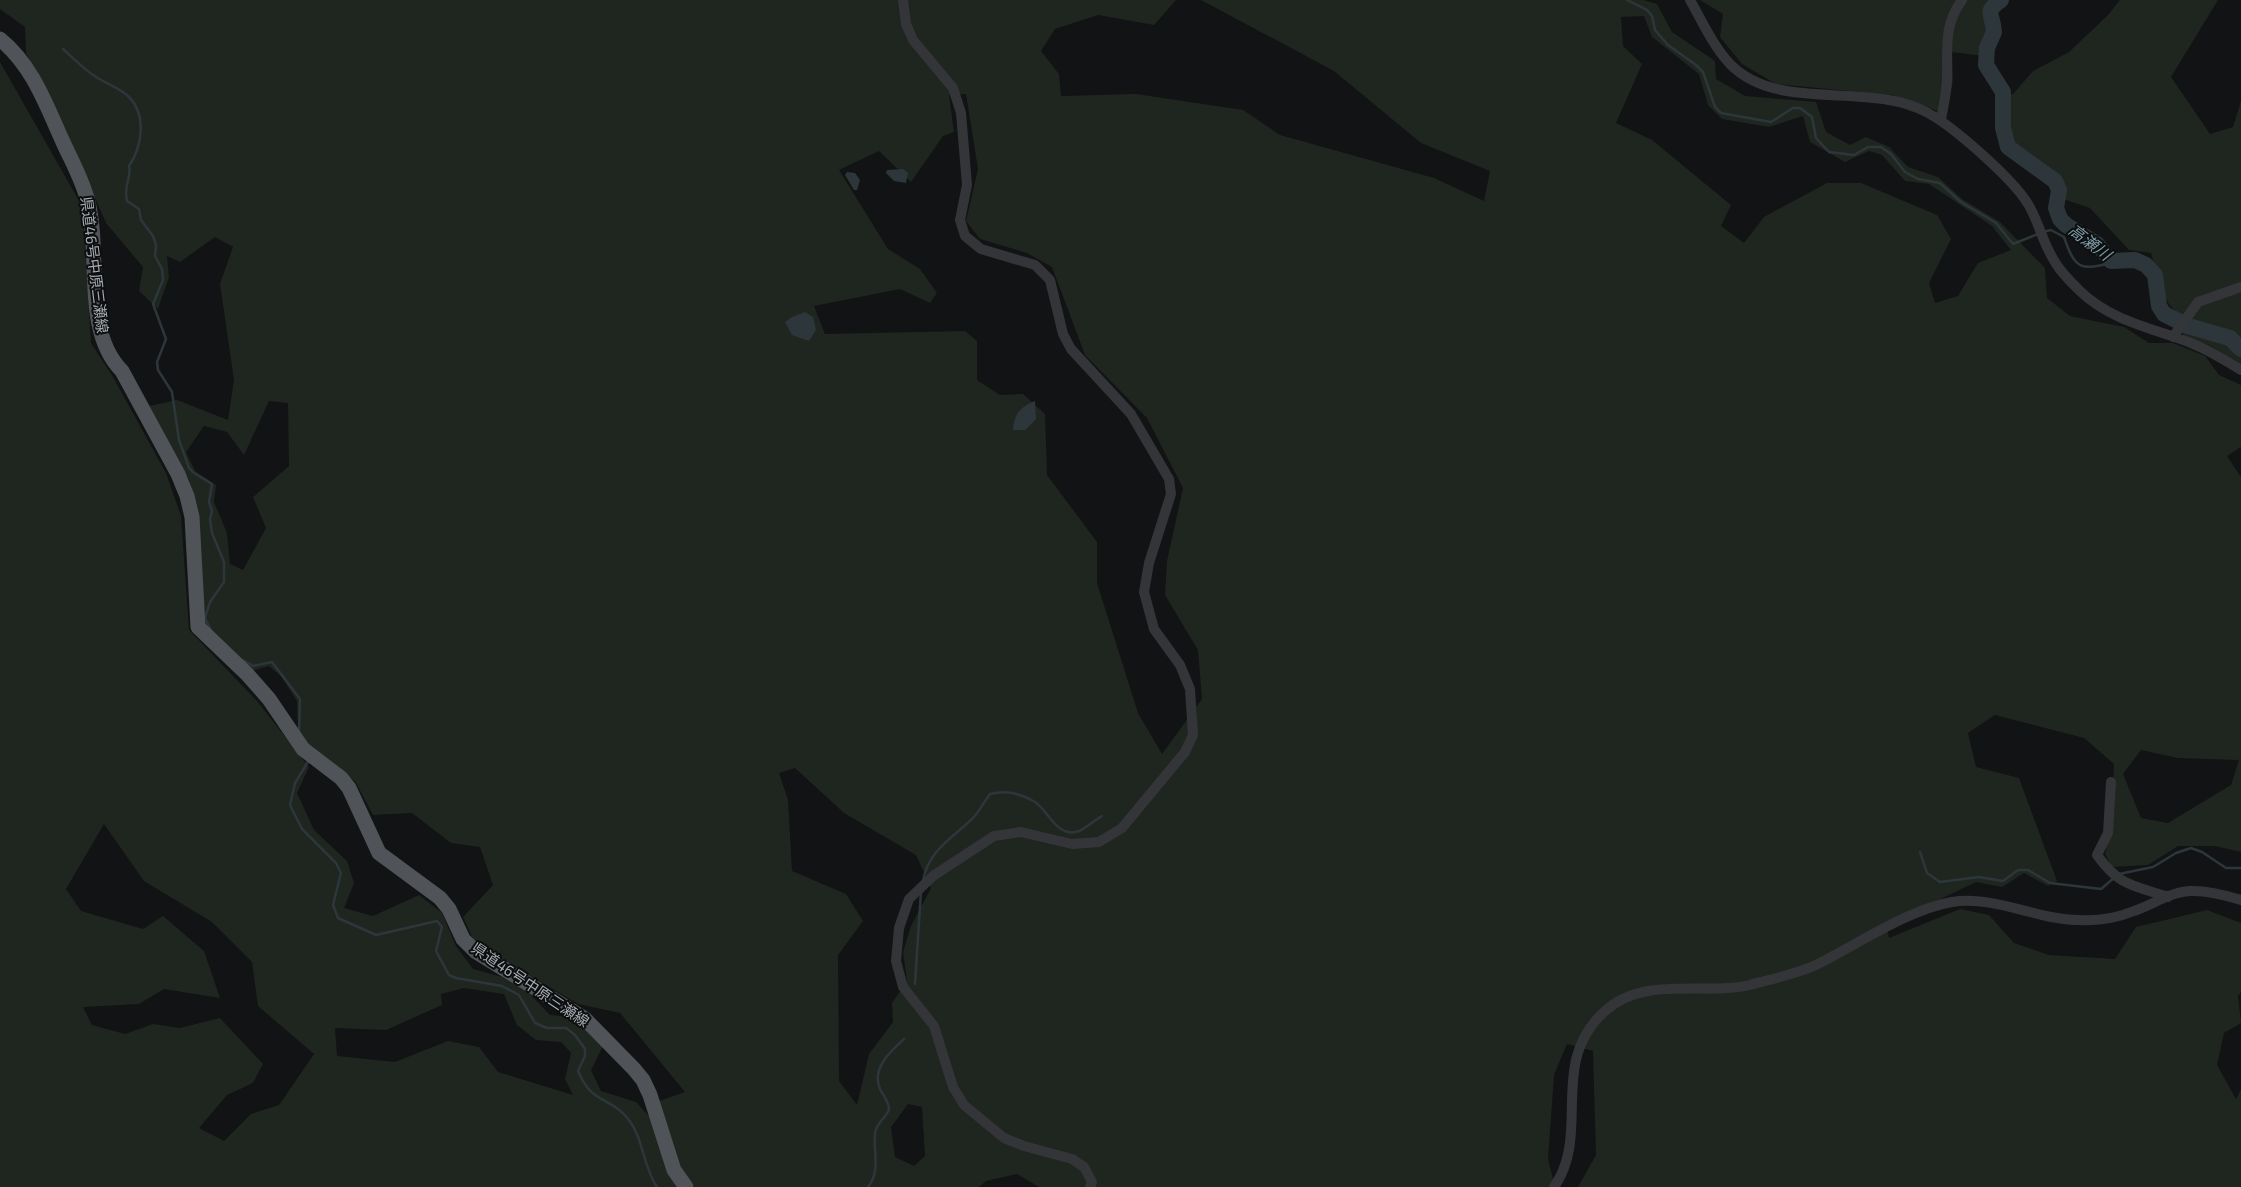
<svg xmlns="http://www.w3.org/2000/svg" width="2241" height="1187" font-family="'Exo 2','Noto Sans JP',sans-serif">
<rect width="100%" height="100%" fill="#121314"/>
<path fill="#1f261f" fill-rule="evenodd" d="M0 0H1176L1154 25 1098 15 1055 29 1041 51 1059 74 1061 96 1136 94 1243 110 1280 135 1434 178 1484 201 1490 171 1421 143 1334 71 1201 0H1643L1657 4 1672 32 1715 61 1716 79 1745 96 1816 102 1826 132 1850 145 1866 137 1889 147 1908 167 1938 177 1962 199 2000 222 2045 268 2047 298 2070 316 2124 327 2149 343H2173L2205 356 2219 375 2241 385V447L2227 456 2241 477V852L2215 846H2178L2148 865 2112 867 2105 854 2111 832 2114 764 2084 738 1995 715 1968 733 1976 767 2019 778 2057 881 2048 886 2024 873 2002 887 1976 882 1886 925 1889 938 1960 909 1989 915 2014 943 2049 955 2115 959 2136 927 2207 910 2241 923V992L2238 996 2241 1023 2224 1033 2217 1065 2236 1099 2241 1089V1187H1578L1596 1155 1593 1051 1567 1044 1554 1075 1548 1159 1555 1187H1039L1017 1174 986 1181 979 1187H695L683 1173 659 1101 685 1092 620 1013 578 1004 475 943 463 917 493 885 480 847 451 843 412 813 373 815 355 781 316 754 298 733 297 701 281 676 269 666 251 671 205 629 197 506 188 477 149 406 177 400 228 420 234 380 220 284 233 247 215 237 180 262 167 256 169 277 158 309 139 291 143 267 106 223 73 147 26 53 25 27 0 9ZM1644 16 1652 37 1699 74 1708 105 1722 119 1769 127 1803 116 1810 142 1845 162 1869 151 1882 155 1905 181 1929 184 1992 226 2011 250 1978 263 1958 296 1935 303 1929 283 1951 239 1937 215 1861 183H1827L1764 217 1744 243 1721 226 1731 205 1652 140 1616 123 1642 64 1623 46 1621 17ZM966 94 978 169 966 221 980 239 1027 253 1052 267 1085 355 1147 418 1183 488 1167 561 1165 595 1198 650 1202 699 1162 754 1138 713 1097 583V542L1047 475 1045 414 1023 394 1000 395 977 380V341L965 331 825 334 814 306 900 289 930 303 937 293 920 269 888 249 839 170 879 151 911 182 943 136 954 132 949 95ZM269 401 288 403 289 466 253 497 266 528 243 570 230 564 227 533 214 502 216 485 195 471 186 452 204 426 227 432 244 455ZM2141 750 2178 758 2239 760 2231 785 2168 823 2141 818 2123 774ZM795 768 844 813 916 855 931 888 911 926 903 952 907 981 892 1003 893 1022 869 1054 857 1105 839 1081 838 955 863 921 846 894 792 871 788 800 779 773ZM908 1104 922 1107 925 1156 914 1166 895 1157 891 1127Z
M1700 0H2009L1993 11 1998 28 1991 57 1952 52 1953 80 1946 117 1935 110 1892 95 1776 84 1742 64 1720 37 1723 14Z
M2120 0H2218L2171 77 2210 134 2233 127 2241 101V364L2211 346 2182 334 2191 320C2161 309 2160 282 2151 253L2129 250 2090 208 2054 196C2051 175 2021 160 2004 150L1998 101 2013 94 2033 71 2069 52 2108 15Z
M0 62 82 206 91 343 113 377 166 473 181 516 189 630 257 701 309 767 297 793 314 830 347 861 354 883 344 908 373 916 419 895 442 913 456 946 473 969 502 977 529 993 550 1015 572 1017 603 1046 591 1070 601 1091 636 1102 650 1117 678 1187H0ZM104 824 144 881 212 922 252 962 258 1006 314 1054 279 1105 251 1114 224 1141 199 1128 227 1095 253 1083 263 1064 220 1018 180 1028 153 1024 125 1034 92 1025 83 1007 139 1004 164 989 220 998 204 951 163 916 143 929 81 911 66 889ZM464 988 504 994 517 1025 536 1040 561 1042 571 1053 565 1079 573 1095 498 1072 479 1047 448 1041 395 1062 337 1056 335 1028 386 1030 442 1005 441 994Z"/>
<path fill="#2d373b" d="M903 169 908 173 906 183 894 181 886 173 887 170Z
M847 172 855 173 860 180 857 190H854L845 175Z
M805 312 813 317 816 330 809 341 792 335 785 322 792 317Z
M1035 401 1036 419 1025 430H1013C1014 414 1020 407 1035 401Z"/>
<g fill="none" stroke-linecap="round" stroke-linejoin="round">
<path stroke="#2d373b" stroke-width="2.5" d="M1627 0 1647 10 1652 16 1655 30 1668 45 1696 65 1703 72 1715 107 1721 113 1771 122 1793 108H1800L1812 117 1816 138 1829 152 1854 155 1868 147H1881L1891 154 1905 172 1918 179 1940 183 1961 202 1996 223 2013 244 2038 234
M63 49C74 59 84 69 96 77 107 84 120 88 129 97 147 115 142 147 129 166 132 178 123 185 127 201L139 209 141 220 153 236 156 245 155 256 162 269 163 280 153 304 166 339 157 362 158 370 172 392 179 440 189 468 194 473 212 484 209 502 212 511 210 519 212 533 224 562V582L210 602 205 618 211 630
M2043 232 2051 230 2064 237C2076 272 2081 270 2116 262
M243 660 253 666 272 662 300 699 299 731
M309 760 295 783 290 805 302 829 336 863 341 873 333 905 338 918 376 935 437 921 442 927 436 951 449 975 456 978 502 986 519 995 535 1023 547 1028H566L575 1035 585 1049V1056L578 1071C592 1105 609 1095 629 1120 644 1140 643 1167 657 1187
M1920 852 1927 873 1940 882 1979 877 2003 881 2018 870H2028L2050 883 2101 889 2115 877
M2119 874 2153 867 2176 853 2191 848 2202 852 2226 868H2241
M923 881C928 851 952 838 972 819 979 812 984 802 990 794 1006 790 1022 794 1035 802 1049 811 1057 839 1079 831 1086 828 1095 820 1102 816
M915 984 921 891
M868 1187C881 1171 873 1152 875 1133 876 1124 885 1118 889 1110 889 1101 884 1097 880 1089 871 1068 891 1051 904 1039"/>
<path stroke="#2d373b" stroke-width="16" d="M2001 0C1983 13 1993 13 1994 32L1987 48 1986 65 2003 92V128L2008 147 2055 181 2059 190 2056 208 2060 219 2066 225 2097 244 2111 261 2135 260 2146 265 2155 275 2159 306 2164 314 2188 326 2230 338 2241 349"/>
<path stroke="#343538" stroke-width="10" d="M903 0 906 24 913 40 953 88 961 113 967 185 960 220 965 236 981 249 1035 265 1050 280 1063 334 1071 349 1131 414 1169 479 1171 494 1149 563 1144 592 1154 629 1180 665 1190 689 1193 735 1185 752 1122 828 1099 842 1072 844 1021 832 994 836 933 876 909 899 899 928 896 961 903 987 934 1026 953 1087 964 1105 1004 1138 1024 1146 1072 1159 1084 1167 1092 1182 1090 1187
M1690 0C1702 21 1713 46 1730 64 1779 114 1869 80 1928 113 1954 127 2013 179 2028 204 2039 222 2043 244 2055 262 2061 273 2071 282 2080 291 2111 321 2152 328 2191 343 2209 350 2225 360 2241 370
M1941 120C1943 107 1947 92 1947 78 1948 48 1943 26 1962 0
M2173 337 2198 302 2241 287
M2111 782 2108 833 2097 855C2120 887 2133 885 2168 897
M1554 1187C1592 1133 1547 1063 1605 1011 1645 975 1703 996 1750 985 1772 979 1796 974 1816 965 1856 945 1909 909 1952 902 1994 895 2037 920 2079 920 2097 921 2117 918 2134 911 2152 905 2170 892 2190 891 2207 890 2225 895 2241 900"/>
<path stroke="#505357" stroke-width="15" d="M0 39C33 66 46 105 63 142 72 162 83 181 88 202 101 254 82 331 122 371L178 474 187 496 192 517 198 627 247 674 269 699 303 749 341 778 349 788 379 853 440 898 449 909 463 939 475 951 585 1019 634 1069 643 1080 650 1095 674 1170 686 1187"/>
</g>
<g text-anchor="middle" stroke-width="4" stroke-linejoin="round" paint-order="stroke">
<g font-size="15" fill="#a6acb2" stroke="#0d0e0f">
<text transform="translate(94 265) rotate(83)" y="5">県道46号中原三瀬線</text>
<text transform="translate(530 985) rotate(34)" y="5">県道46号中原三瀬線</text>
</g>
<g font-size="16" font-style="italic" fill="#809fa9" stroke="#0d0e0f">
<text transform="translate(2090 242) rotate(37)" y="6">高瀬川</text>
</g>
</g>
</svg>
